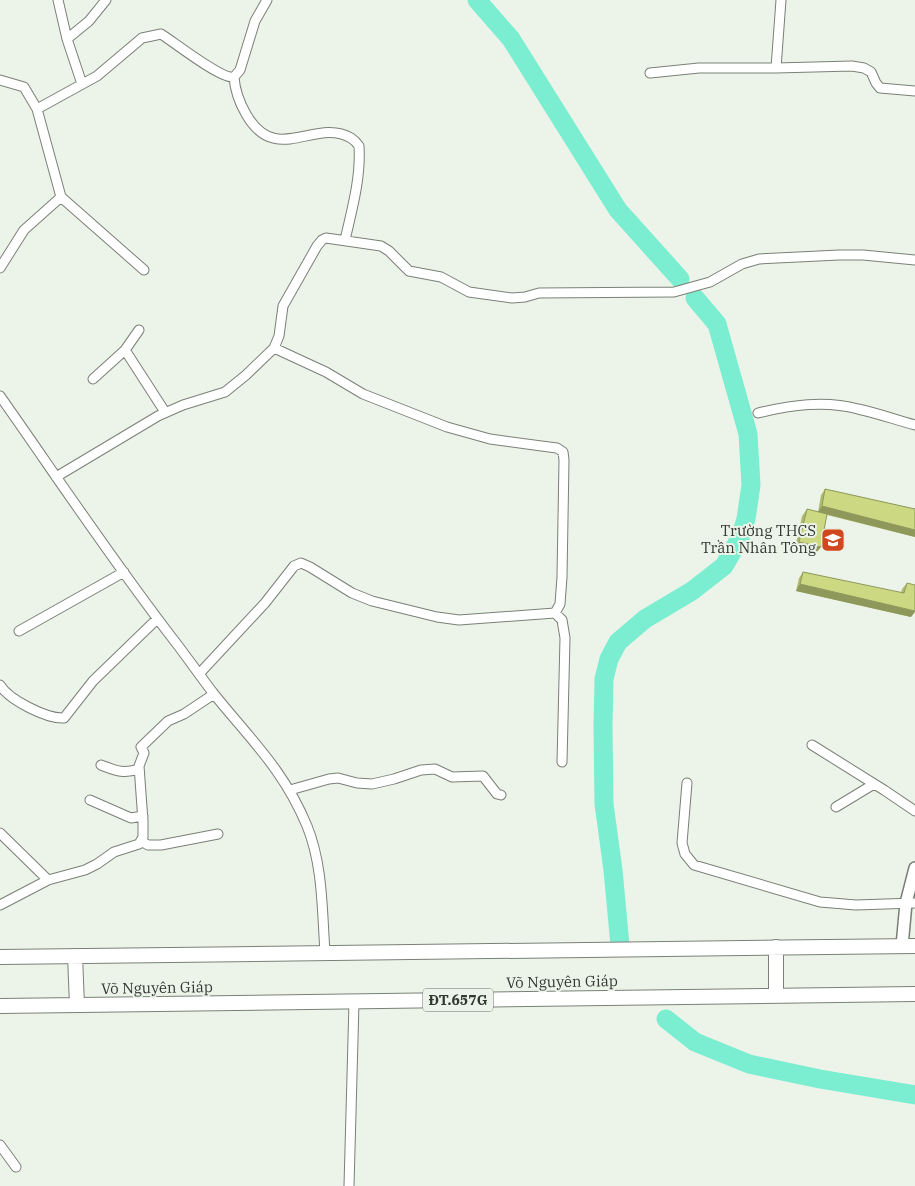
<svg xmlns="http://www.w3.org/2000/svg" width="915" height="1186" font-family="'IBM Plex Serif',serif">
<rect width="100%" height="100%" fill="#ecf4e9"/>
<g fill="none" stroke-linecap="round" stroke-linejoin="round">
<path stroke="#7bedd1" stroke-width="19" d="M477 0 511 39 618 210 680 279
M620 945 613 870 604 804 603 726 604 679 609 659 618 642 645 619 692 591 724 566 740 538 746 519 751 485 748 434 717 324 695 298
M666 1019 695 1042 749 1064 820 1079 915 1095"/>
<g stroke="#7a8077" stroke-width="11">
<path id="street" d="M58 0 67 39 82 84
M781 0 776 68 852 66 864 68 871 72 876 83 880 88 915 91
M67 39 89 21 106 0
M650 73 699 68H776
M234 77C235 91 239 102 246 114 276 167 315 117 351 138 354 140 357 143 359 146 361 178 352 209 345 240
M0 80 24 87 37 109 61 197 24 230 0 268
M37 109 97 76 142 38 161 34C174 42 222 80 234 77L240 70 255 21 267 0
M61 197 144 270
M139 330 125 350 165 412
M274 348 279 336 283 306 317 246 322 240 326 238 381 246 389 251 409 271 441 277 469 292 512 298 525 297 539 293 674 292 710 282 742 264 759 259 839 255H863L915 260
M93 379 125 350
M0 396C57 477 112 560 173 639 187 657 200 676 214 694 250 739 284 770 307 826 323 865 322 911 325 952
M758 413C791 405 825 400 858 409 877 413 896 420 915 425
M56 477 158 416 183 405 225 392 246 375 274 348 326 372 363 394 447 427 490 439 549 447 557 448 563 452 564 460 562 577 560 604 555 613 459 620 437 617 372 601 352 593 310 567 301 563 294 566 265 603 199 674
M555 613 562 620 565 638 562 762
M19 631 124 572
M0 685C9 700 47 719 64 718L93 681 157 619
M812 745 884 790 915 811
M101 765C117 771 122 774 139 769
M687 783 682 843 685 854 694 865 820 902 856 905 915 903
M290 790 329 779 338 778 357 783 372 784 394 779 421 770 435 769 452 777 483 776 497 794 501 795
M90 800 131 818 143 816
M836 807 874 784
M0 833 48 880
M141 841 148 845H161L218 834
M0 905 48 880 85 870 97 864 114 852 139 844 143 837V821L139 766 144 753 141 747 168 721 184 714 214 694
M0 1145 16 1167
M349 1186 354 1002"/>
</g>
<g stroke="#7a8077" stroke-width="14">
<path id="secondary" d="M902 946 906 903 915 868"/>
</g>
<g stroke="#7a8077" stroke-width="16">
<path id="primary" d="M75 956 77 1005
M0 957 915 946
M776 994V947
M0 1006 915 994"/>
</g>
<use href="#street" stroke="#fff" stroke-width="9"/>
<use href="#secondary" stroke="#fff" stroke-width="11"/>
<use href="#primary" stroke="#fff" stroke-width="14"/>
</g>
<path fill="#afbb70" d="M825 489 915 509V537L827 515 816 553 795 548 802 516 807 509 818 512 821 495Z
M803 572 901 593 902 589 907 583 911 617 796 591 799 578Z"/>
<path fill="#8f985b" d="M822 506 915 530V537L818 512Z
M799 542 821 547 816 553 795 548Z
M800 584 915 611V612L911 617 796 591Z"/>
<path fill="#ccd982" stroke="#8f985b" d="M825 489 915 509V530L822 506Z
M807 509 827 514 821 547 799 542Z
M803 572 904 593 907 583 915 585V611L800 584Z"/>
<defs>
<g id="school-square" transform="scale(1.25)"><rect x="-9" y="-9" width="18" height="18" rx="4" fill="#d1481e" stroke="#ecf4e9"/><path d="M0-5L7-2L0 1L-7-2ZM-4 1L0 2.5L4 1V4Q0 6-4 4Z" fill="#fff"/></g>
</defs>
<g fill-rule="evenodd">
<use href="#school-square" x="833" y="540"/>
</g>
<g text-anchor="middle" stroke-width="4" stroke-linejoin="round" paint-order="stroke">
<rect fill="#ecf4e9" stroke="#6c706a" stroke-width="1" x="423" y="988.5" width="70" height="23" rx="4"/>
<g font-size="14" font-weight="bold" fill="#353733">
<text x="458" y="1005">ĐT.657G</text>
</g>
<g font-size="15" fill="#353733" stroke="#ecf4e9" text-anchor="end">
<text x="816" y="536">Trường THCS<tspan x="816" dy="17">Trần Nhân Tông</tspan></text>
</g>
<g font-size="15" fill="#353733" stroke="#ecf4e9">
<text transform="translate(562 982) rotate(-1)" y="5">Võ Nguyên Giáp</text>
<text transform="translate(157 988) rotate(-1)" y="5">Võ Nguyên Giáp</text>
</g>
</g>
</svg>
